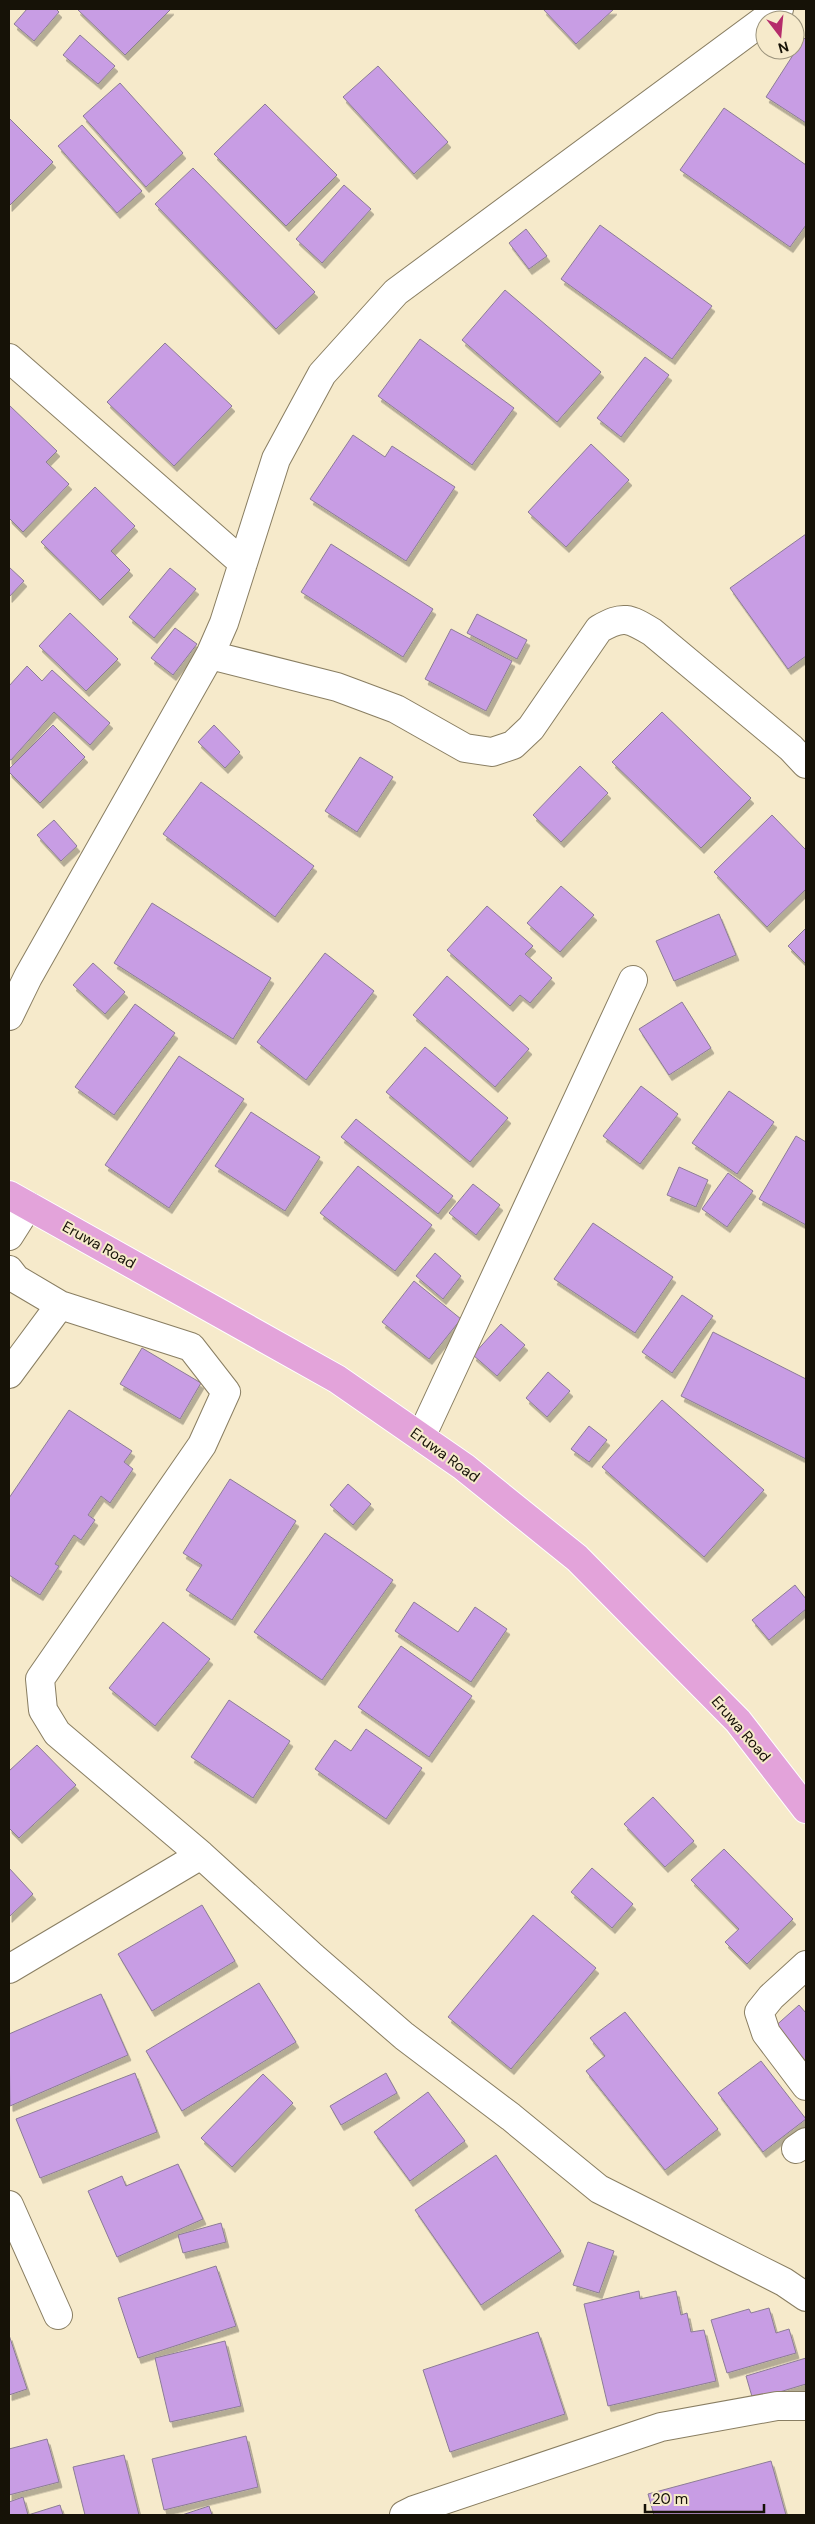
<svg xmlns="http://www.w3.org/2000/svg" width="815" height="2524" font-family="'DM Sans',sans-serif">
<defs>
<filter id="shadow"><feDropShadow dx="3" dy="5.5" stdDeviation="0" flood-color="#0004"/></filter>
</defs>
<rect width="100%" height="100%" fill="#f6eacb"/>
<path fill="#c89de4" stroke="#8c7c96" filter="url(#shadow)" d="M27 9H56L59 12 34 41 14 24Z
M77 9H171L125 55Z
M543 9H614L576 44Z
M80 35 115 66 98 84 63 55Z
M804 38 806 40V123L766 97Z
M378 66 448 142 414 174 343 97Z
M120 83 183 153 146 187 83 116Z
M265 104 337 175 286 226 214 154Z
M724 108 806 165V225L790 247 680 170Z
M9 118 53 162 9 206Z
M82 125 142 191 117 213 58 146Z
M193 168 315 292 276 329 155 204Z
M344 185 371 209 322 263 296 239Z
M600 225 712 306 672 359 561 279Z
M526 229 547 256 529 269 509 243Z
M505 290 601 372 557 422 462 340Z
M420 339 514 408 472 465 378 396Z
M165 343 232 406 174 466 107 402Z
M645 357 669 375 621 437 597 418Z
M9 405 57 451 46 462 69 484 23 532 9 518Z
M353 435 385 457 392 446 455 487 406 561 310 499Z
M591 444 629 480 566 547 528 512Z
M95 487 135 526 111 551 130 570 100 600 41 542Z
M806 534V656L788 669 730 588Z
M331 544 433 609 403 657 301 592Z
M9 567 24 581 9 597Z
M170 568 196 589 154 638 129 617Z
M70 613 118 659 86 691 39 646Z
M477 614 527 640 517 659 467 633Z
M175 628 197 644 173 675 151 658Z
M451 629 512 661 486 711 425 679Z
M27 666 42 681 52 670 110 723 90 745 54 712 11 760 9 759V686Z
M662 712 751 798 701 848 612 762Z
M53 725 85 757 40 803 9 772V769Z
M214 725 240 752 225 768 198 742Z
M360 757 393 777 357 832 325 811Z
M580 766 608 793 561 842 533 815Z
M201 782 314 866 275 917 163 834Z
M772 815 806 850V889L767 927 714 872Z
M54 820 77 846 61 861 37 835Z
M561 886 594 915 560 952 527 923Z
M152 903 271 978 233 1039 114 963Z
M487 906 533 946 525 954 552 978 530 1003 520 995 510 1006 447 950Z
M719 914 736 955 674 981 656 941Z
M806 928V964L788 946Z
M325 953 374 991 306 1080 257 1042Z
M93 963 125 992 105 1014 73 985Z
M447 976 529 1049 495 1087 413 1015Z
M682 1002 711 1048 669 1075 639 1029Z
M135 1004 175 1033 114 1115 75 1087Z
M425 1047 508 1118 470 1162 386 1092Z
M179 1056 244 1099 169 1208 105 1165Z
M641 1086 678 1114 640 1164 603 1136Z
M729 1091 774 1122 737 1174 692 1143Z
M251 1112 320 1157 285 1211 215 1166Z
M356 1119 453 1196 438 1214 341 1137Z
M796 1136 806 1142V1225L759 1199Z
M358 1166 432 1225 395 1271 320 1213Z
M679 1167 708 1180 696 1207 667 1195Z
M728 1173 753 1191 727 1227 702 1209Z
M473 1184 500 1205 476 1235 449 1213Z
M593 1223 673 1277 635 1333 554 1279Z
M435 1253 461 1276 443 1299 416 1276Z
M414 1281 461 1319 429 1359 382 1322Z
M682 1295 713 1316 672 1373 642 1352Z
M501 1324 525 1345 497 1376 473 1355Z
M713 1332 806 1379V1459L681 1396Z
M142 1348 201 1383 180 1419 120 1384Z
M548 1372 570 1391 547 1417 526 1398Z
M662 1400 764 1490 704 1557 602 1467Z
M69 1410 132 1451 124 1462 133 1469 110 1503 101 1496 88 1515 95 1520 81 1540 74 1535 55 1564 59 1566 40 1595 9 1575V1498Z
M589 1426 607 1440 589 1462 571 1449Z
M230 1479 296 1521 232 1620 186 1590 202 1565 183 1553Z
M348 1484 371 1504 353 1525 330 1505Z
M325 1533 393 1580 322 1680 254 1632Z
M795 1585 806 1599V1609L769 1640 752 1620Z
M414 1602 458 1632 475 1607 507 1629 471 1682 395 1631Z
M163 1622 210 1659 155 1726 109 1688Z
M401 1646 472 1696 429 1757 358 1707Z
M229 1700 290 1741 253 1798 191 1757Z
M366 1729 422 1768 386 1819 315 1769 335 1740 351 1751Z
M37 1745 76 1785 19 1838 9 1828V1771Z
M653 1797 694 1841 665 1867 624 1824Z
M724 1849 793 1919 747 1964 725 1942 739 1929 691 1880Z
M9 1868 33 1894 9 1917Z
M592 1868 633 1904 612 1928 571 1892Z
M202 1905 235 1961 152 2011 118 1954Z
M533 1915 596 1968 511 2069 448 2017Z
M259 1983 296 2042 182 2111 146 2051Z
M101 1994 128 2055 10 2106 9 2034Z
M799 2005 806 2013V2066L772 2029Z
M625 2012 718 2129 665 2170 586 2071 605 2056 590 2038Z
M761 2061 806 2119 763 2152 718 2093Z
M135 2073 157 2132 40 2178 16 2119Z
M386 2073 397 2093 341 2125 330 2106Z
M263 2074 293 2103 232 2167 201 2138Z
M428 2092 465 2141 410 2181 374 2132Z
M496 2155 561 2251 481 2305 415 2210Z
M178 2164 203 2219 117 2257 88 2191 122 2176 126 2186Z
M221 2223 226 2242 183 2253 178 2235Z
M588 2242 614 2251 599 2293 573 2285Z
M216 2266 236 2326 138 2358 118 2298Z
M639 2291 640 2299 676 2291 681 2315 687 2313 691 2332 704 2330 716 2381 608 2406 584 2304Z
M769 2308 776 2333 789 2329 796 2353 727 2373 711 2320 749 2309 751 2313Z
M538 2332 565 2414 450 2452 423 2370Z
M9 2335 27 2389 9 2395Z
M225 2341 241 2406 170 2422 155 2358Z
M806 2358V2384L753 2400 746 2376Z
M246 2436 258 2487 164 2510 152 2459Z
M47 2439 59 2482 9 2495V2449Z
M124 2455 139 2515H85L73 2467Z
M771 2461 786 2515H654L648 2494Z
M23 2497 28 2515 60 2505 63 2515H9V2502Z
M209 2506 212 2515H182Z"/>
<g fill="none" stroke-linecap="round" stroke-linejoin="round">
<g stroke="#897e62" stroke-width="30">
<path id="minor" d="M9 358 243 563
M210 655 337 687 396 709 465 748 492 752 513 745 531 728 599 629C623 615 629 618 652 632L791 748 806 764
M9 1016 28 977 210 655 224 623 276 459 322 374 396 292 779 9
M9 1236 28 1206
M9 1270 16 1279 60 1305 191 1347 226 1392 202 1445 40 1679 43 1710 57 1733 201 1855 313 1957 404 2036 511 2117 599 2189 784 2282 806 2297
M9 1374 60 1305
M421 1437 633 980
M806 1965 771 1997 759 2012 766 2033 806 2086
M9 1969 201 1855
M796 2149 806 2142
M9 2205 58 2315
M404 2515 414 2510 661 2427 777 2406H806"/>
</g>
<g stroke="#fff" stroke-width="30">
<path id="major" d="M9 1195 337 1379 464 1467 577 1558 738 1721 806 1809"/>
</g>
<use href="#minor" stroke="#fff" stroke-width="28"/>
<use href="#major" stroke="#e3a3da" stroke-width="28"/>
</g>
<g text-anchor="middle" stroke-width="4" stroke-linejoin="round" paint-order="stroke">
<g font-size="15" fill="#161207" stroke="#f6eacb">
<text transform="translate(99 1245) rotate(29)" y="5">Eruwa Road</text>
<text transform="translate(445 1455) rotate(36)" y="5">Eruwa Road</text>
<text transform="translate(741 1729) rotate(49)" y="5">Eruwa Road</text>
</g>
</g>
<rect width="815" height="2524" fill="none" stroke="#161207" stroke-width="20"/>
<g transform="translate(780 35) rotate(164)"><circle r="24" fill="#f6eacb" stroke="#9c947d"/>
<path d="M0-4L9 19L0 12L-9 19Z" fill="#b52c6b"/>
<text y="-8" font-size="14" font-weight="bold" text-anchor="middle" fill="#161207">N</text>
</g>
<path d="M645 2504v8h119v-8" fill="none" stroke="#161207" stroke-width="2.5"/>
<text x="652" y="2504" font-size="15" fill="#161207" stroke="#f6eacb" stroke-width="4" paint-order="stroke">20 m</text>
</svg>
